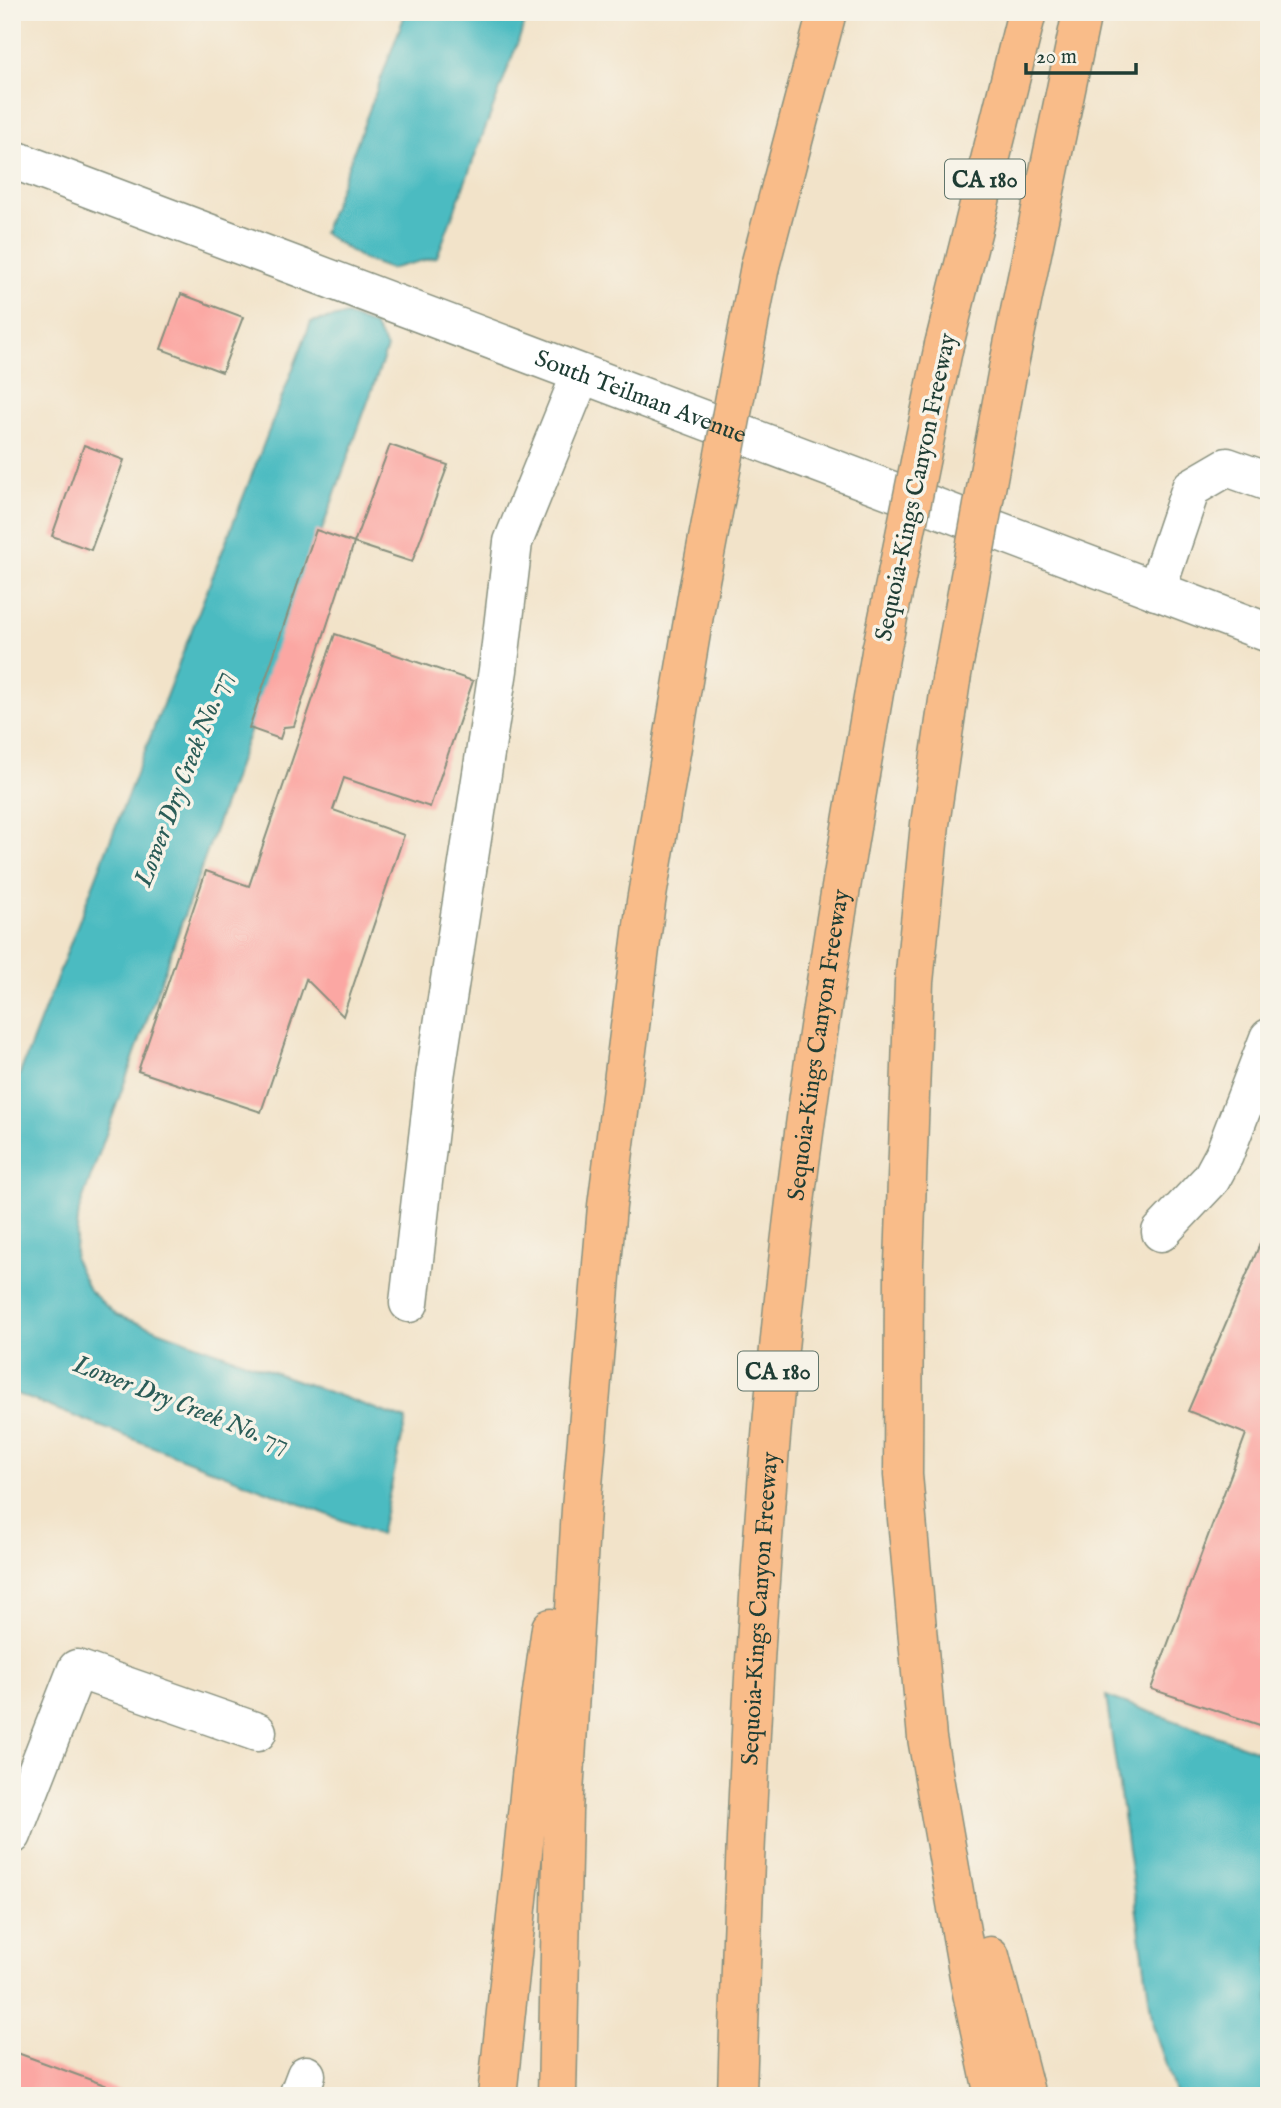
<svg xmlns="http://www.w3.org/2000/svg" width="1281" height="2108" font-family="'IM FELL English',serif">
<rect width="100%" height="100%" fill="#f7f3e8"/>
<filter id="ink" filterUnits="userSpaceOnUse"><feTurbulence type="fractalNoise" baseFrequency=".0143" numOctaves="2"/><feDisplacementMap in="SourceGraphic" scale="14" xChannelSelector="R" yChannelSelector="G"/><feConvolveMatrix kernelMatrix="1 2 1 2 8 2 1 2 1" color-interpolation-filters="sRGB"/></filter>
<filter id="wash" filterUnits="userSpaceOnUse"><feTurbulence type="fractalNoise" baseFrequency=".00686" numOctaves="4" result="noise"/><feDisplacementMap in="SourceGraphic" scale="28" xChannelSelector="R" yChannelSelector="G"/><feGaussianBlur stdDeviation="1.57" result="paint"/><feColorMatrix in="noise" values="0 0 0 0 0 0 0 0 0 0 0 0 0 0 0 0 0 1.4 0 .05"/><feComposite in="paint" operator="in"/></filter>
<g filter="url(#wash)">
<rect width="100%" height="100%" fill="#f2e3c9"/>
<path fill="#4cbbc1" stroke="#367c7a" stroke-width="2" d="M406 12H529L437 257 390 269 363 259 323 233Z
M347 315 374 326 387 348 79 1210 74 1259 89 1290 116 1315 406 1420 380 1535 12 1392V1094L311 322Z
M1106 1696 1269 1755V2096H1176L1153 2025Z"/>
<g id="blocks">
<path fill="#fba7a3" d="M181 294 243 317 222 372 161 349Z
M84 445 124 460 91 550 52 536Z
M390 445 448 465 412 562 354 543Z
M316 530 354 543 294 726 284 727 280 739 249 728Z
M335 634 473 681 430 807 344 778 333 810 404 835 343 1016 306 979 261 1112 138 1071 206 871 249 886Z
M1263 1237 1269 1239V1728L1151 1689 1246 1434 1188 1411Z
M12 2051 132 2095V2096H12Z"/>
</g>
</g>
<g filter="url(#ink)">
<use href="#blocks" fill-opacity="0" stroke="#88907e" stroke-width="2"/>
<g fill="none" stroke-linecap="round" stroke-linejoin="round">
<g stroke="#88907e" stroke-width="41">
<g id="minor">
<path id="s1" d="M12 159 1269 633"/>
<path d="M1156 591 1191 488 1227 467 1269 482"/>
<path d="M1161 1232 1211 1179 1224 1155 1269 1038"/>
<path d="M409 1303 435 1077 498 670 513 542 581 374"/>
<path d="M12 1835 77 1669 257 1732"/>
<path d="M298 2096 306 2075"/>
</g>
</g>
<g stroke="#88907e" stroke-width="41">
<g id="highway">
<path d="M760 266 827 12"/>
<path d="M944 345 1027 12"/>
<path d="M1008 369 1082 12"/>
<path d="M951 680 930 824 914 982 904 1264 903 1475 927 1738 971 1988 994 2096"/>
<path d="M990 1956 1026 2096"/>
<path d="M497 2096 534 1749 551 1628"/>
<path d="M557 2096 563 1811 581 1509 607 1206 646 902 698 591"/>
<path id="s2" d="M737 2096C745 1811 758 1526 790 1244 813 1045 847 849 881 652"/>
</g>
</g>
<use href="#minor" stroke="#fff" stroke-width="38"/>
<use href="#highway" stroke="#f9bc89" stroke-width="38"/>
<g stroke="#88907e" stroke-width="41" stroke-linecap="butt">
<path id="highway-bridge" d="M698 591 760 266
M881 652 944 345
M951 680 1008 369"/>
</g>
<use href="#highway-bridge" stroke="#f9bc89" stroke-width="38"/>
</g>
</g>
<g text-anchor="middle" stroke-width="7" stroke-linejoin="round" paint-order="stroke">
<g fill="#f7f3e8" stroke="#60746a" stroke-width="2">
<rect x="945" y="159.5" width="80" height="39" rx="5"/>
<rect x="738" y="1351.5" width="80" height="39" rx="5"/>
</g>
<g font-size="23" font-weight="bold" fill="#1f3d34">
<text x="985" y="187">CA 180</text>
<text x="778" y="1379">CA 180</text>
</g>
<g font-size="24" fill="#1f3d34" stroke="#f7f3e8">
<text dy="8" stroke="none"><textPath href="#s1" startOffset="672">South Teilman Avenue</textPath></text>
<text transform="translate(915 487) rotate(-78)" y="8">Sequoia–Kings Canyon Freeway</text>
<text dy="8" stroke="none"><textPath href="#s2" startOffset="1055">Sequoia–Kings Canyon Freeway</textPath></text>
<text dy="8" stroke="none"><textPath href="#s2" startOffset="488">Sequoia–Kings Canyon Freeway</textPath></text>
</g>
<g font-size="26" font-style="italic" fill="#2a5c57" stroke="#f7f3e8">
<text transform="translate(182 778) rotate(-69)" y="9">Lower Dry Creek No. 77</text>
<text transform="translate(182 1403) rotate(21)" y="9">Lower Dry Creek No. 77</text>
</g>
</g>
<rect width="1281" height="2108" fill="none" stroke="#f7f3e8" stroke-width="42"/>
<path d="M1026 63v10h110v-10" fill="none" stroke="#1f3d34" stroke-width="3.5"/>
<text x="1036" y="63" font-size="21" fill="#1f3d34" stroke="#f7f3e8" stroke-width="5" paint-order="stroke">20 m</text>
</svg>
